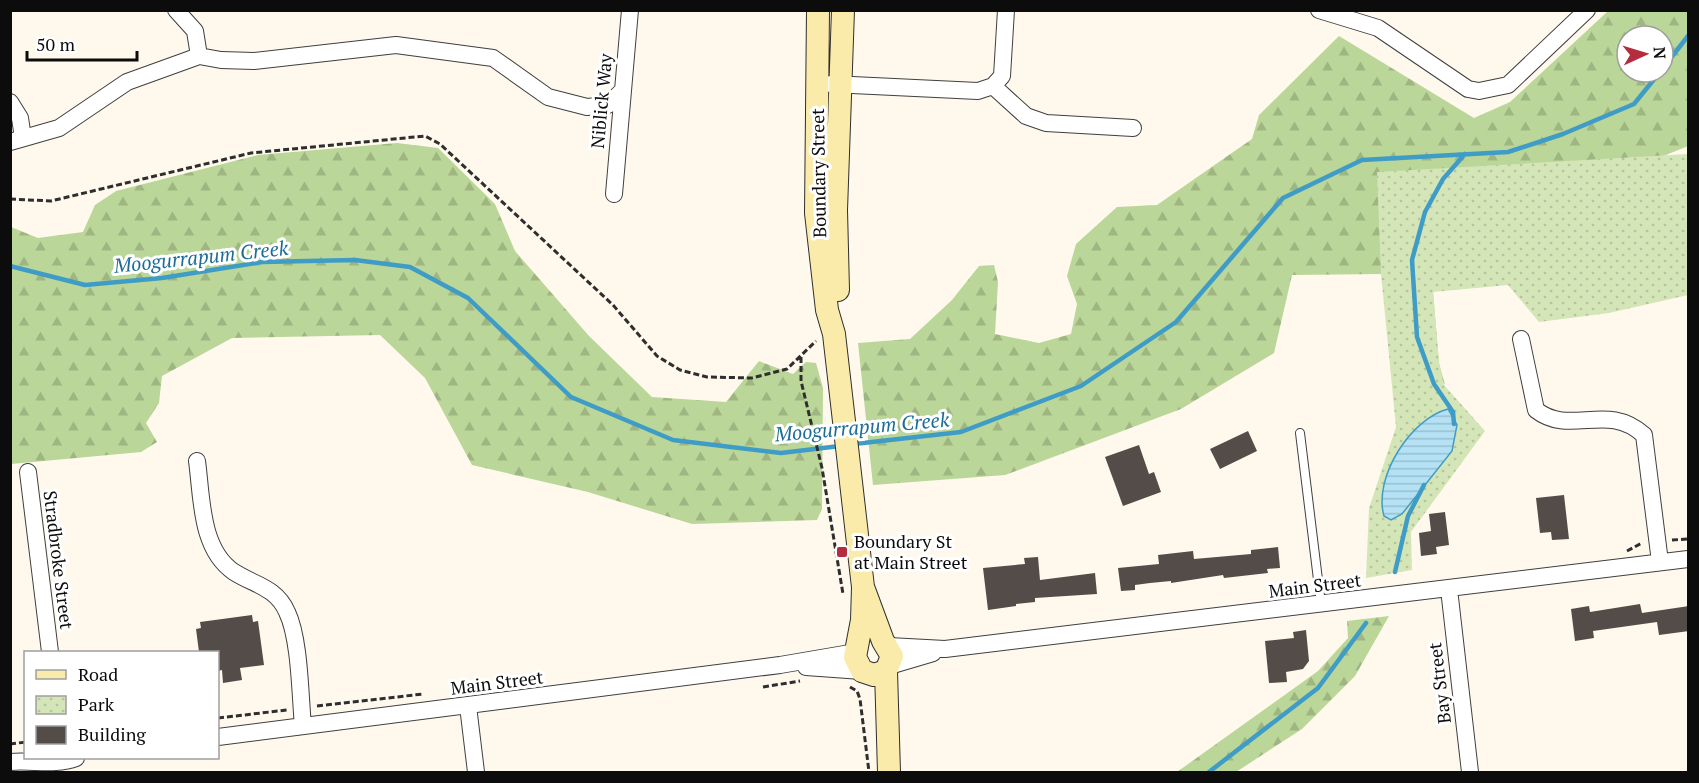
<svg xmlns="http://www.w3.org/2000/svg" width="1699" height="783" font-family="'PT Serif',serif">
<defs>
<pattern id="forest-firs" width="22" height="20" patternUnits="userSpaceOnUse" patternTransform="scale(1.5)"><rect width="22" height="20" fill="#bad698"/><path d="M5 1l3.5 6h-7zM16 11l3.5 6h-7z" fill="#9fb682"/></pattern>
<pattern id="park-dots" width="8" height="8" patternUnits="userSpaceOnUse" patternTransform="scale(1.5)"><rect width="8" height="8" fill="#d4e6b8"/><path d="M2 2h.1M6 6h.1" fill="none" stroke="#b5c49d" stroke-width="1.8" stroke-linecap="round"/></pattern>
<pattern id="water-rules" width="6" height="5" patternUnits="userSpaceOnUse" patternTransform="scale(1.5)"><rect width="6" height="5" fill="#b4e1f3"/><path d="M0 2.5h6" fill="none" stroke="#9ac0cf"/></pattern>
</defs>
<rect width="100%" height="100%" fill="#fef9ec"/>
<path fill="url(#forest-firs)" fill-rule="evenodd" d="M1608 11H1688V146L1656 159 1433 291 1439 363 1445 385 1394 304 1381 274 1292 275 1274 353 1181 409 1005 475 873 485 858 343 910 339 952 300 979 266 994 265 998 282 995 334 1039 343 1071 334 1077 304 1067 276 1076 244 1117 207 1157 205 1252 139 1259 115 1339 36 1474 118 1510 102ZM1627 36H1663V72H1627Z
M397 143 438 148 495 204 515 251 589 336 652 397 726 402 759 361 793 374 806 362 816 363 823 388 822 509 817 520 692 524 588 492 472 465 425 378 380 335 232 338 162 376 159 403 146 423 157 442 141 452 11 464V227L38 238 83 232 95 205 116 191 258 155Z
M1389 616 1355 676 1302 729 1236 772H1177L1318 671 1348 638 1347 621Z"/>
<path fill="url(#park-dots)" d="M1688 154V295L1609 313 1539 322 1508 285 1433 292 1439 363 1444 385 1485 431 1411 532 1412 570 1366 578 1369 508 1396 427 1381 274 1377 172Z"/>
<path fill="url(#water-rules)" stroke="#3f9cc6" stroke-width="1.5" d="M1448 409 1457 425 1452 451 1402 514 1391 520 1384 516C1373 478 1410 419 1448 409Z"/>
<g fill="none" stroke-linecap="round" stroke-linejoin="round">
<path stroke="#3f9cc6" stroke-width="4.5" d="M1663 68 1688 36
M10 266 85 285 162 278 262 262 355 260 410 267 468 298 571 397 673 440 781 453 840 446
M1454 424 1453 412 1434 384 1417 337 1412 260 1425 212 1443 179 1465 154
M854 444 961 432 1081 386 1176 322 1283 198 1362 160 1508 152 1563 134 1634 104 1660 72
M1395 572 1408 516 1424 485
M1209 772 1318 688 1366 623"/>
</g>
<path fill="#544c49" d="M1248 431 1257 451 1220 469 1210 449Z
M1139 445 1149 474 1154 472 1161 492 1123 506 1105 457Z
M1564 495 1569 539 1552 540 1551 532 1540 533 1536 498Z
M1445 512 1449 545 1436 547 1437 554 1421 556 1419 533 1431 531 1429 514Z
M1278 547 1280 568 1267 569 1268 573 1224 578 1223 575 1171 583V581L1150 583 1135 585V590L1121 591 1118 568 1159 564 1158 555 1193 551 1194 559 1251 554V550Z
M1038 557 1040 580 1095 573 1097 594 1035 598V602L1016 604V606L988 610 983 568 1025 564 1024 558Z
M1640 604 1642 613 1689 606V631L1659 635 1657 622 1593 631 1594 638 1575 641 1571 609 1589 606 1590 612Z
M252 615 253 622 258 621 264 665 240 668 242 680 223 683 222 670 218 671V652H199L196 629 201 628 200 622Z
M1306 630 1309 661 1303 669 1286 672 1287 682 1269 683 1265 641 1294 638 1293 632Z"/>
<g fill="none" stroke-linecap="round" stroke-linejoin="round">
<g stroke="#3f3f3f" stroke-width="10">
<path id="lane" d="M1300 433 1321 604"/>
</g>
<g stroke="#3f3f3f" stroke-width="18">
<path id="street" d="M176 10 195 31 199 56
M1319 10 1378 28 1468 89 1479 91 1508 85 1587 10
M831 84 978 91 993 86 1002 76 1006 10
M993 86 1026 116 1046 123 1133 128
M10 102 20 118 23 138
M10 142 59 128 127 82 199 56 221 60 254 61 396 45 493 58 548 97 587 107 608 105 621 92
M614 194 630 10
M1521 339 1536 410C1571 437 1607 401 1644 435L1660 562
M197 461C202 497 200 549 234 572 254 585 276 587 287 612 300 639 300 695 303 726
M28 472 50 652
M1449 589 1470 772
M889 646 945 649 1688 559
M889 666 933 653
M806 667 862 671
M468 706 476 772
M218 737 780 665 856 652
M10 762C33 760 55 766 76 758"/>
</g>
<g stroke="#2e2e2e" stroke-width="24">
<path id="secondary" d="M818 10 816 213 827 310 834 334 863 587 862 620 855 657 862 671 874 675 886 671 892 656 883 641 863 587
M838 290 836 210 843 10
M886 671 889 772"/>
</g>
<path stroke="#2e2e2e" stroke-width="3" stroke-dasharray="6 3" stroke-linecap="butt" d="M10 199 51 201 251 153 425 136 440 144 613 305 657 356 680 370 707 377 752 378 787 369 816 341
M801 357V381L822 468 843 594
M1672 540 1688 539
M1627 551 1642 543
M763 687 800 681
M850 687 857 691 860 699 869 772
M317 706 423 694
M218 718 287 710
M10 744 26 742"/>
<use href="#lane" stroke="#fff" stroke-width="8"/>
<use href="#street" stroke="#fff" stroke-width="16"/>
<use href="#secondary" stroke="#fbebab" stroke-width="22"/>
</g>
<rect fill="#b52c3f" stroke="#fff" stroke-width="2" x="836" y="546" width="12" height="12" rx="3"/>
<g text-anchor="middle" stroke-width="6" stroke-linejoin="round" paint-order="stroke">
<g font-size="18" fill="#0c0c0c" stroke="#fff">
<text transform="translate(602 101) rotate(-85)" y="6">Niblick Way</text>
<text transform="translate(819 173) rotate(-91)" y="6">Boundary Street</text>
<text transform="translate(58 560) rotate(83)" y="6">Stradbroke Street</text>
<text transform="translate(1315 586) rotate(-7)" y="6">Main Street</text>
<text transform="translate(497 683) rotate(-7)" y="6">Main Street</text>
<text transform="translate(1440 683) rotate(-97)" y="6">Bay Street</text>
</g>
<g font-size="18" fill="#0c0c0c" stroke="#fff" text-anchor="start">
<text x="854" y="548">Boundary St<tspan x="854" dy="21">at Main Street</tspan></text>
</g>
<g font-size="20" font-style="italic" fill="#1d6c97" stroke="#fff">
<text transform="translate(201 257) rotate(-6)" y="7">Moogurrapum Creek</text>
<text transform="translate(862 427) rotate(-5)" y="7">Moogurrapum Creek</text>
</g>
</g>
<rect width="1699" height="783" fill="none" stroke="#0c0c0c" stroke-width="24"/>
<rect x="24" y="651" width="195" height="108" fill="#ffffff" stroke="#9e9e9e" stroke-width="1.5"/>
<rect x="36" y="670" width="30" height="9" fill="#fbebab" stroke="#9e9e9e" stroke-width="1.5"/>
<text x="78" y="681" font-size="18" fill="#0c0c0c">Road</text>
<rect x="36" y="696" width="30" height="18" fill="url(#park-dots)" stroke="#9e9e9e" stroke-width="1.5"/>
<text x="78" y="711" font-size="18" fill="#0c0c0c">Park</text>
<rect x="36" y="726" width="30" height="18" fill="#544c49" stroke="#9e9e9e" stroke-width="1.5"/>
<text x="78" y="741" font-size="18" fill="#0c0c0c">Building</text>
<g transform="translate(1645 54) rotate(86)"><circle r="28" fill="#ffffff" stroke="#9e9e9e" stroke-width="1.5"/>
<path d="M0-4.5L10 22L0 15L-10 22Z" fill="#b52c3f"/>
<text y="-9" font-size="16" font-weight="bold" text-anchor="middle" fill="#0c0c0c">N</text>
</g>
<path d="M27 51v9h110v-9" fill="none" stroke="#0c0c0c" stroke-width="3"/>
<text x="36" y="51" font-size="18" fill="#0c0c0c" stroke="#ffffff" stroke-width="4.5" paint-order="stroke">50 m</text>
</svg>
